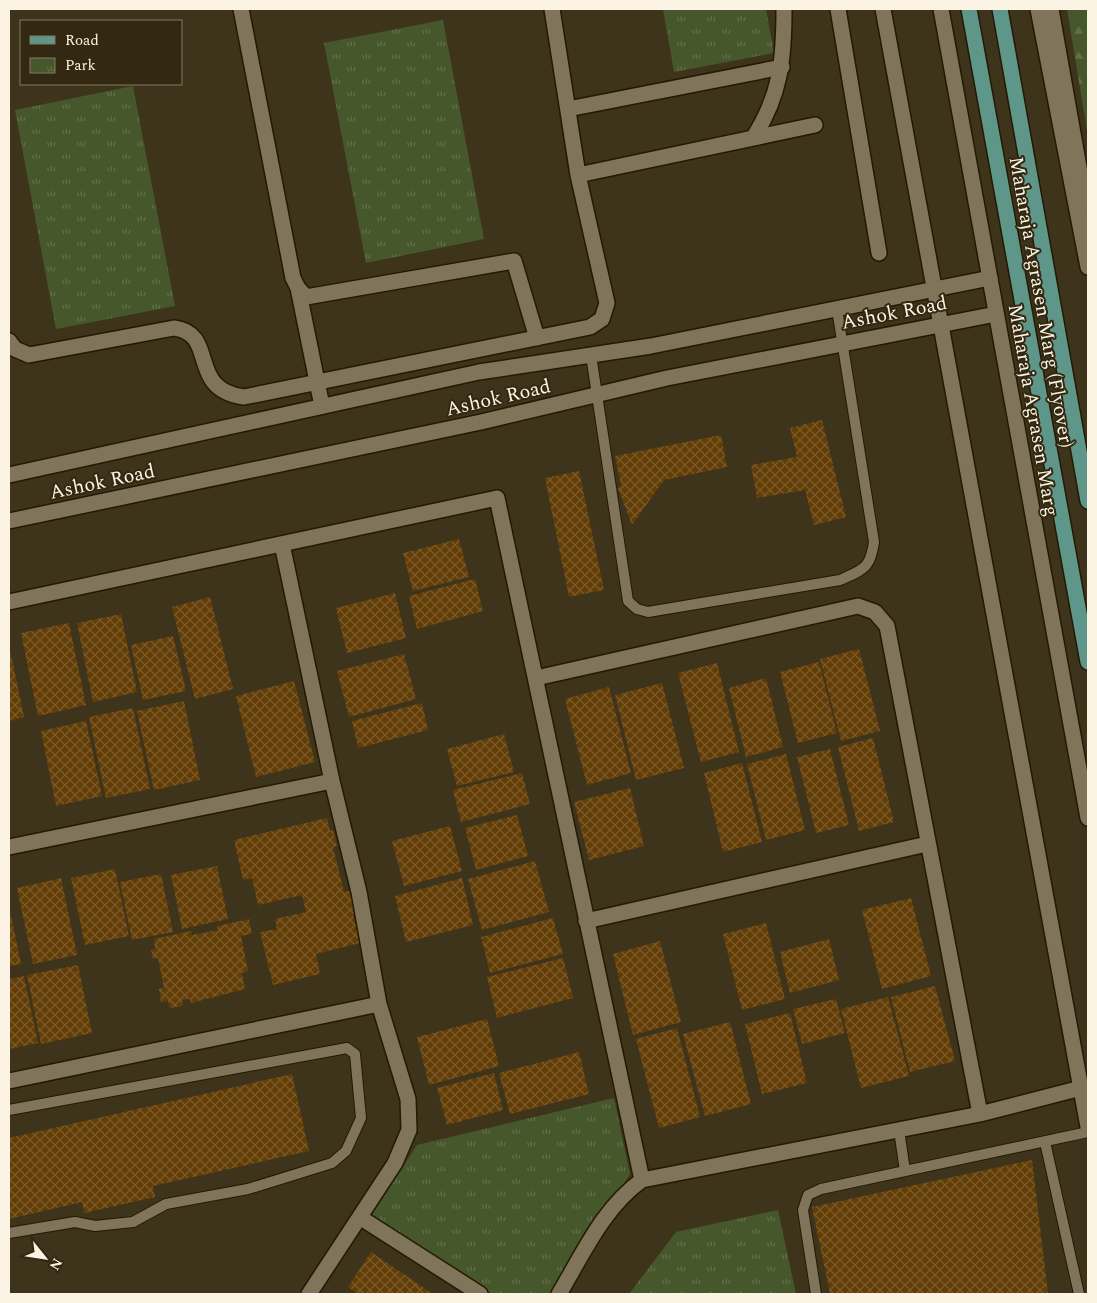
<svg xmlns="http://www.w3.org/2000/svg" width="1097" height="1303" font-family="Spectral,serif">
<defs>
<pattern id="forest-firs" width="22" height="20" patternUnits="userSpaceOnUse" patternTransform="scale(1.25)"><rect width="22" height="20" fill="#47572c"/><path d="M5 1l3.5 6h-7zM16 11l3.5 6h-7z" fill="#62704a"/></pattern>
<pattern id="park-tufts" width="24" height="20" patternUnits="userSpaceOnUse" patternTransform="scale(1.25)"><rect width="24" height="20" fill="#47572c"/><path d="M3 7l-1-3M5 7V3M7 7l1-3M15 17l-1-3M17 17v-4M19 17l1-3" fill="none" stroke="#62704a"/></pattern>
<pattern id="building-cross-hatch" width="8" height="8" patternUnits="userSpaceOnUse" patternTransform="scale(1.25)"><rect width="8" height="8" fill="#633d06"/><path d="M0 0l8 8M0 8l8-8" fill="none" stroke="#7a5a2a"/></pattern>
</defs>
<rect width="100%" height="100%" fill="#3e331b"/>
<path fill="url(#forest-firs)" d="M1067 9H1088V137Z"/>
<path fill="url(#park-tufts)" d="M663 9H766L774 53 674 72Z
M443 20 484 239 366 263 324 43Z
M133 86 175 306 56 329 15 110Z
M614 1098 630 1174 555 1294H492L371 1216 417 1145Z
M778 1210 796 1294H629L676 1232Z"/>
<path fill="url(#building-cross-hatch)" d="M822 420 846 517 814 525 805 490 757 498 751 465 797 457 790 428Z
M721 435 727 467 664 480 632 525 618 488 621 485 615 456Z
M579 471 604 590 569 597 545 478Z
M459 539 469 577 413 591 403 553Z
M475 579 483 611 417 629 409 596Z
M395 593 406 638 347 653 336 608Z
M210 597 233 689 195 699 172 607Z
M121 614 137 692 93 702 77 623Z
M69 623 86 705 38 716 21 633Z
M173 636 186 691 143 700 131 645Z
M9 645 24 717 9 721Z
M859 649 880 731 841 741 820 659Z
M404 654 416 699 349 717 337 671Z
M819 662 837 733 798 743 780 672Z
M717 663 739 752 701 762 678 673Z
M766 678 783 747 746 757 729 688Z
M294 681 315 762 256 777 236 696Z
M662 683 684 768 636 780 615 695Z
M609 687 631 773 587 785 565 699Z
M184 701 200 780 154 790 137 711Z
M422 703 428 730 358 748 352 721Z
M133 708 150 789 106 798 89 717Z
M86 721 102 796 56 806 41 731Z
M504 734 514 772 457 786 447 749Z
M873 738 894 822 859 831 838 747Z
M830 749 849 825 816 833 797 757Z
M786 754 805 830 766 840 747 764Z
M742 763 762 842 723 852 704 773Z
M522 773 530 804 461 822 453 790Z
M630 788 644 846 589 860 574 802Z
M517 815 528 856 476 870 465 828Z
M327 818 330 831 333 830 337 846 333 847 344 892 355 890 360 913 353 915 360 943 316 954 320 974 273 985 260 932 277 929 275 919 306 912 302 895 258 905 252 878 243 880 234 840Z
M450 826 462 871 404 886 392 841Z
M535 861 549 912 482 930 468 879Z
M217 866 228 919 182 929 171 875Z
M115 869 129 936 85 945 71 878Z
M161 874 173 932 132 940 120 882Z
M61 878 77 955 33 964 17 888Z
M462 878 473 925 406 942 395 896Z
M911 898 931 976 882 989 862 910Z
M9 906 21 964 9 966Z
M553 918 563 954 490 973 481 937Z
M249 919 252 934 241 936 248 971 242 973 245 989 191 1003 190 999 182 1000 183 1006 170 1008 168 1001 161 1002 159 989 164 988 158 958 153 959 151 950 155 949 154 939 191 931 192 935 218 930 217 926Z
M766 923 785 999 742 1010 723 934Z
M829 939 839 980 790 993 780 952Z
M660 941 681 1022 633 1035 613 954Z
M563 958 573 998 497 1018 487 977Z
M78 965 92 1033 41 1044 27 975Z
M24 976 38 1043 9 1049V979Z
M935 986 955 1061 910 1072 891 997Z
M888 997 909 1076 861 1088 841 1009Z
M836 999 845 1033 802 1044 793 1009Z
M790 1013 807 1083 762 1094 745 1024Z
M487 1019 499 1066 429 1085 417 1037Z
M730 1022 751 1104 705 1116 683 1034Z
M677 1028 700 1117 659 1128 636 1039Z
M579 1052 589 1094 510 1114 499 1073Z
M494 1073 503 1110 447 1125 437 1088Z
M292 1074 309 1151 153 1186 155 1197 84 1213 82 1202 9 1219V1138Z
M1032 1160 1048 1294H830L812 1207Z
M371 1252 433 1294H358L348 1287Z"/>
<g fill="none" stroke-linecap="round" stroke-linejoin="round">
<g stroke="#241a03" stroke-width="12">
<path id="service" d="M591 355 628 601 637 609 648 612 840 580C864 569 870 569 874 542L837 309
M9 1110 347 1048 355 1054 361 1118 346 1151 332 1163 248 1189 166 1204 133 1222 95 1226 75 1222 9 1233
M899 1130 905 1171
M1045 1142 1079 1294
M816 1294 803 1210 808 1195 821 1189 1088 1132"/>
</g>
<g stroke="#241a03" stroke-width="18">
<path id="minor" d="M241 9 293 278 298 288 306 297 514 261 537 338
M838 9 879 253
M1051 9 1088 218
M568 109 782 67
M753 138C781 95 784 58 784 9
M578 175 815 125
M298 288 322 406
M9 341 15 349 29 355 174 328C219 334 186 389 244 397L590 327 602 319 607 303 578 175 552 9
M282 544 332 781 359 892 379 1004 408 1099 409 1130 395 1163 309 1294
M9 602 497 498 642 1180
M536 678 858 606 875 612 887 626 980 1114
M9 847 332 781
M586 921 927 844
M9 1081 379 1004
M361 1218 480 1294
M559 1294C583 1254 603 1208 642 1180L980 1114 1081 1088"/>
</g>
<g stroke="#241a03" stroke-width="18">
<path id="tertiary" d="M883 9 1088 1127
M9 475 479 372 651 346 990 278
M9 521 481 422 667 378 996 314"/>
</g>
<g stroke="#241a03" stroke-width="18">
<path id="secondary" d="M941 9 1088 818
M1038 9 1088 267"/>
</g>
<g stroke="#241a03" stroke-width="18">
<path id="primary" d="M969 9 1088 662
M1000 9 1088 501"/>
</g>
<use href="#service" stroke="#80745a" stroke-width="10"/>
<use href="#minor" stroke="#80745a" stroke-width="15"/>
<use href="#tertiary" stroke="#80745a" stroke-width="15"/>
<use href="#secondary" stroke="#80745a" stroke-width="15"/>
<use href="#primary" stroke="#5e9689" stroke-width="15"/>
</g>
<g text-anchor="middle" stroke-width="4" stroke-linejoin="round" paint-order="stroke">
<g font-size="20" fill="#fbf4e5" stroke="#332811">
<text transform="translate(1042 302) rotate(80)" y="7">Maharaja Agrasen Marg (Flyover)</text>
<text transform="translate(894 312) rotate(-11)" y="7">Ashok Road</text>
<text transform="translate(498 397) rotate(-13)" y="7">Ashok Road</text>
<text transform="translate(1034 410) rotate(80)" y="7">Maharaja Agrasen Marg</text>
<text transform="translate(102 481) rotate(-12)" y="7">Ashok Road</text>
</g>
</g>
<rect width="1097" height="1303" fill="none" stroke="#fbf4e5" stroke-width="20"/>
<rect x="20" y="20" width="162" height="65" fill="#332811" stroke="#837a66"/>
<rect x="30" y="36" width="25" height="8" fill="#5e9689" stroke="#837a66"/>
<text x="65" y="45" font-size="15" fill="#fbf4e5">Road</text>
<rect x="30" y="58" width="25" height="15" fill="url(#park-tufts)" stroke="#837a66"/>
<text x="65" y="70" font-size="15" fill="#fbf4e5">Park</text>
<g transform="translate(45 1258) rotate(120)" stroke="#332811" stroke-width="4" paint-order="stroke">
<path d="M0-4L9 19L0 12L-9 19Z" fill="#fbf4e5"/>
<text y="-8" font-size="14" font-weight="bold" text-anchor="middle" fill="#fbf4e5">N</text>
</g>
</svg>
